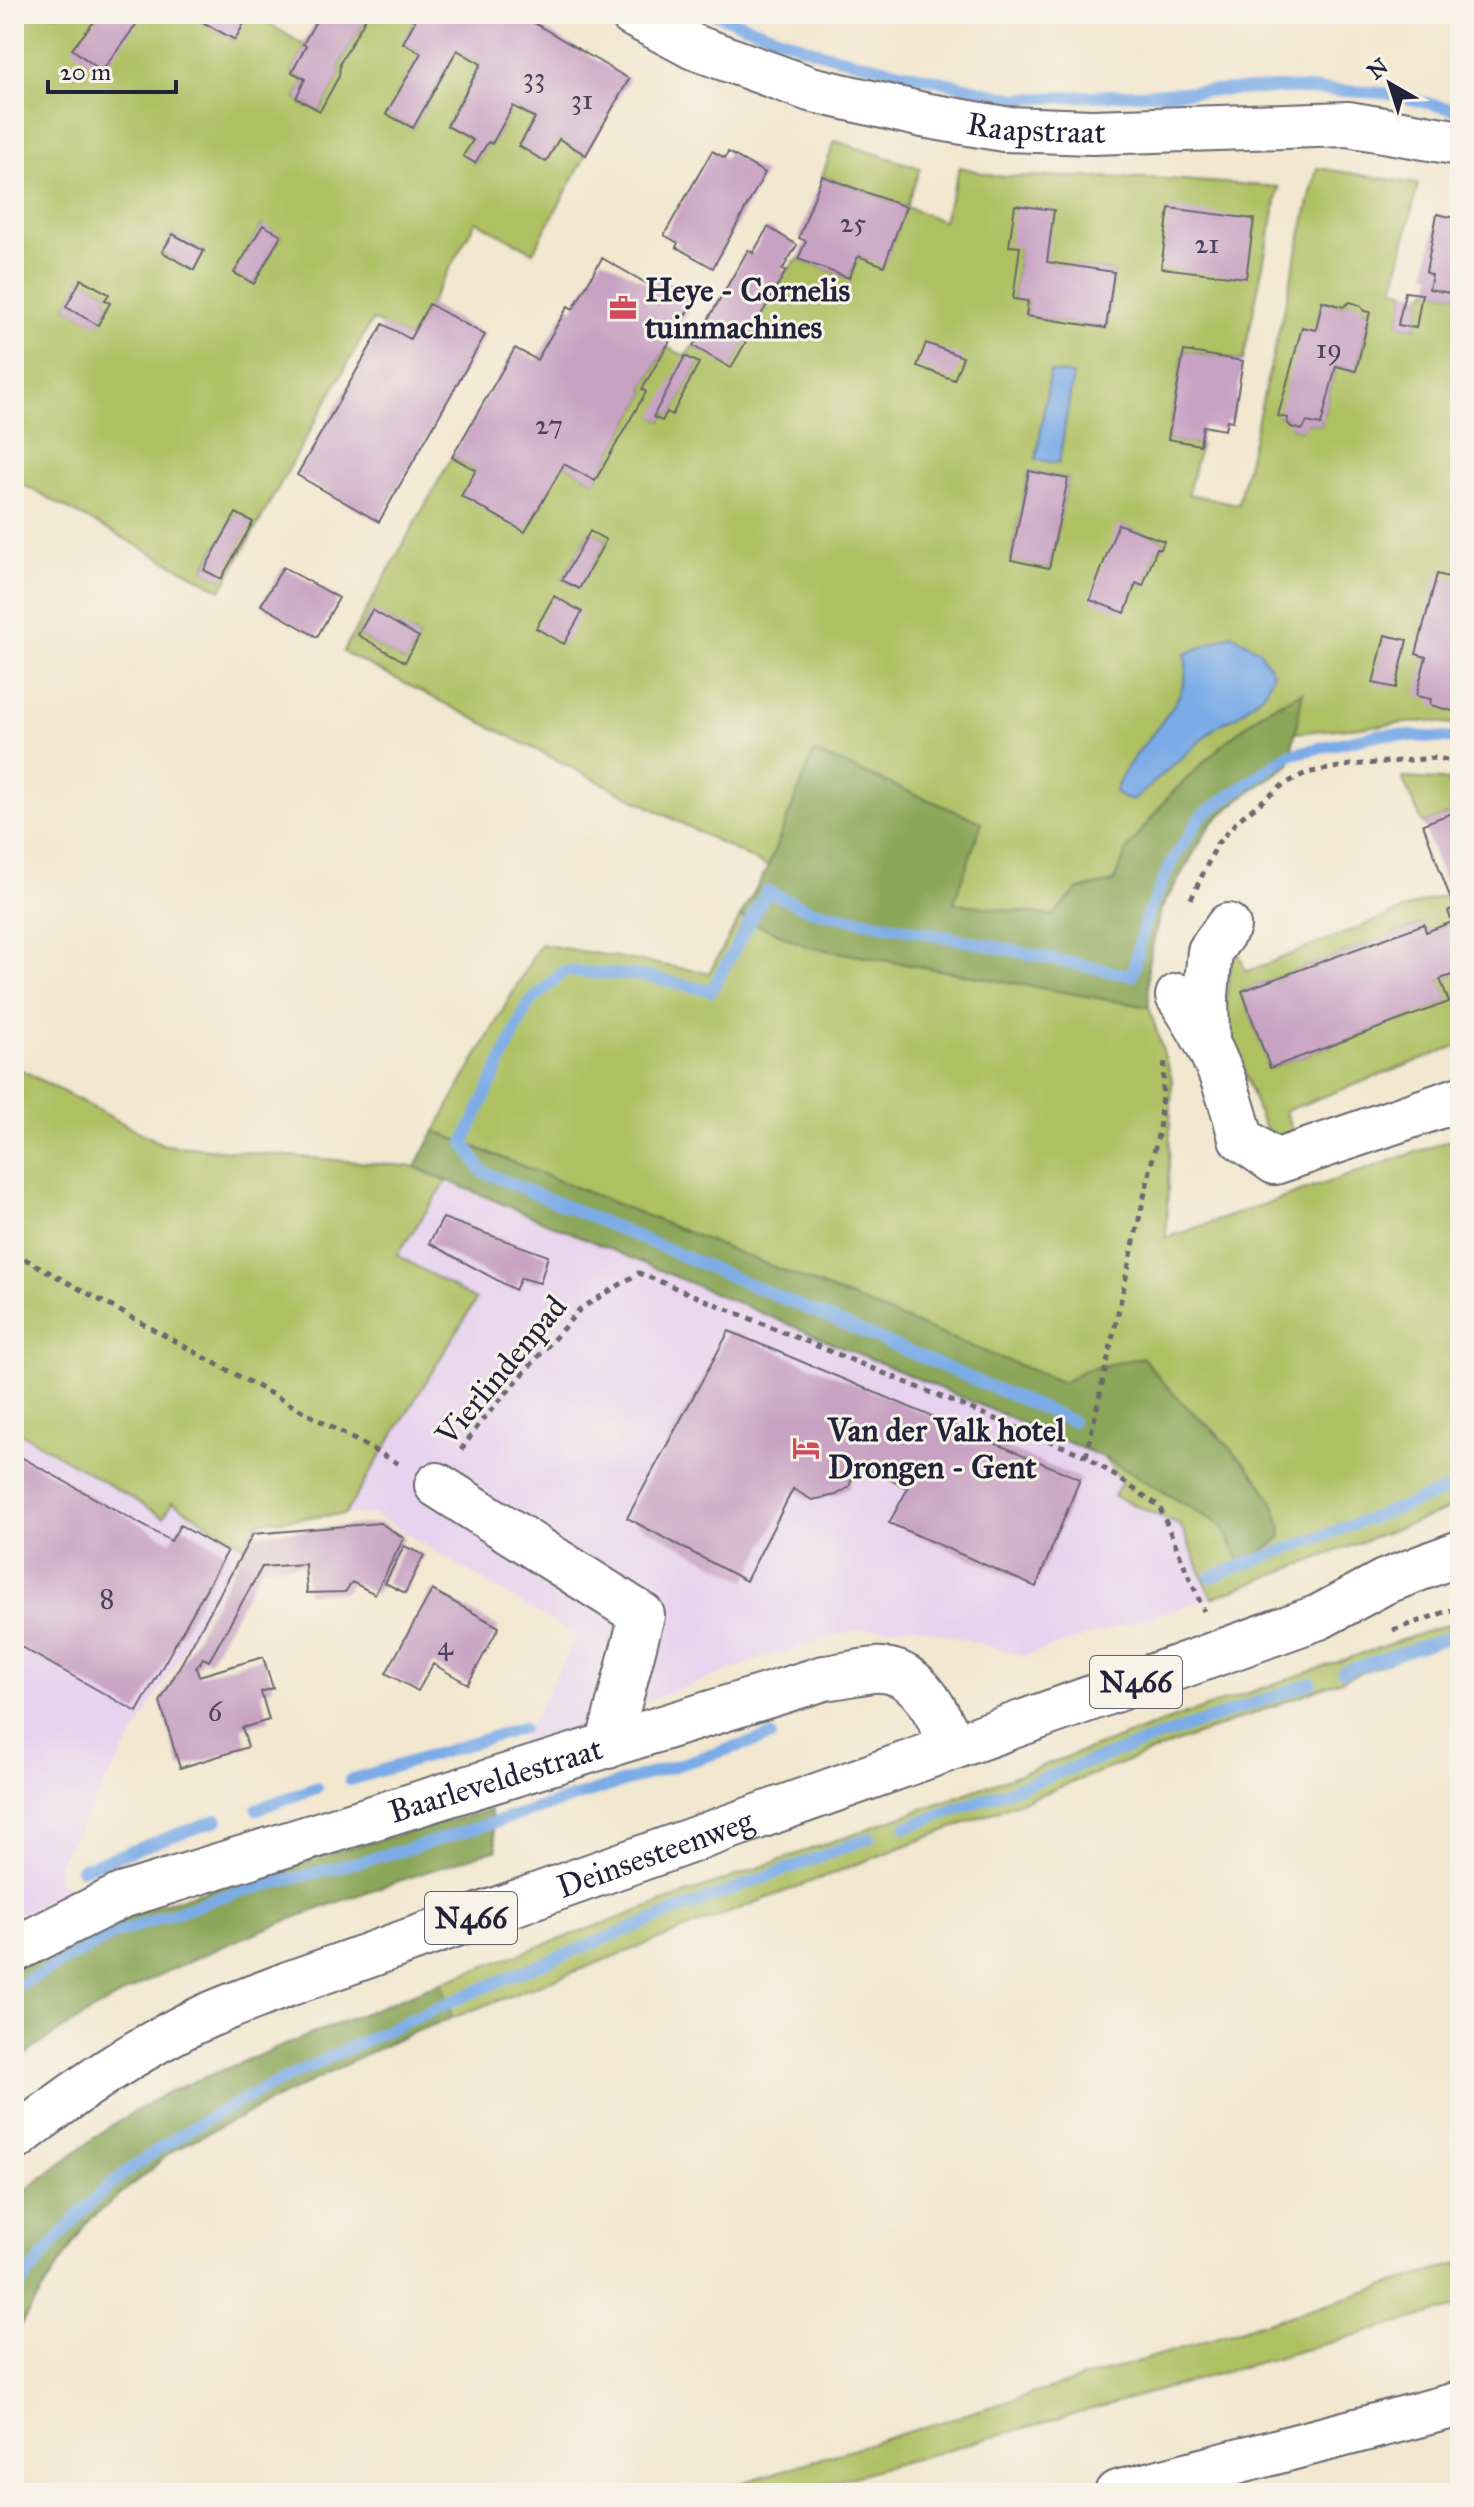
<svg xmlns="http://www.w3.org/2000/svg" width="1474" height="2507" font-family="'IM FELL Great Primer',serif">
<rect width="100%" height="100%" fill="#f7f3e8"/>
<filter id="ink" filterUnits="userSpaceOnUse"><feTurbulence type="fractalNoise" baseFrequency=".0125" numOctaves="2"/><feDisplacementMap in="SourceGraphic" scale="16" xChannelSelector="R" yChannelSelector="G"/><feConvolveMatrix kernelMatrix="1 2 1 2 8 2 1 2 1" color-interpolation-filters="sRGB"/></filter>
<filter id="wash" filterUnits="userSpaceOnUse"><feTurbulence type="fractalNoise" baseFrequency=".006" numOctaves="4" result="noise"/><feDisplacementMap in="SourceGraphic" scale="32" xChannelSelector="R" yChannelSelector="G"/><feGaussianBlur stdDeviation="1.8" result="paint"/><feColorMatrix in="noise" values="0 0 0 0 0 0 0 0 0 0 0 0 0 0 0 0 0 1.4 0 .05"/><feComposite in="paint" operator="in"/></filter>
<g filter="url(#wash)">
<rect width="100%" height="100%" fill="#f2e7cf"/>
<path fill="#e7d2ef" d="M446 1182 1103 1457 1122 1482 1114 1496 1181 1526 1212 1598 1024 1656 916 1626 856 1630 760 1659 515 1751 577 1637 375 1515 345 1514 476 1300 397 1255Z
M14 1429 164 1517 171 1501 245 1546 58 1864V1882L76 1890 14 1916Z"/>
<path fill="#afc063" stroke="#68714f" stroke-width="2" fill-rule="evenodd" d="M14 14H93L97 18 189 14 234 40 249 14H253L306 46 292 72 305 79 296 98 320 111 339 76 340 63 368 14H404L415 21 403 43 421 53 387 114 413 128 457 50 481 64 447 125 473 140 464 156 475 163 488 142 492 144 513 106 535 118 519 146 559 139 586 155 533 252 476 221 410 339 372 320 221 590 14 480ZM262 225 281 236 254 284 235 273ZM172 234 204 251 194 269 162 253ZM81 279 108 293 105 300 110 303 98 324 66 307ZM236 513 221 579H220L204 569Z
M835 141 920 168 906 207 943 221 960 167 994 176 1152 178 1279 187 1243 361 1184 351 1168 439 1200 445 1188 494 1238 504 1317 168 1418 184 1394 288 1405 292 1398 325 1416 328 1422 294 1429 289 1460 295V725L1429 721 1293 733 1302 692 1265 710 1225 742 1169 796 1127 850 1114 882 1077 890 1054 916 953 903 814 752 768 867 343 652 452 457 476 470 564 464 595 481 646 392 642 389 667 347 685 356 693 346 731 367 786 271 798 259 849 278 858 256 884 265 906 207 822 176ZM1020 247 1047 262 1114 272 1106 328 1026 316 1028 301 1013 299ZM1322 301 1343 307 1350 302 1370 313 1356 371 1336 366 1321 425 1307 422 1301 430 1291 427 1288 418 1279 416 1316 330ZM699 363 672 414 667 412 662 421 654 417ZM1029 471 1068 479 1049 568 1011 559ZM1119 525 1164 541 1161 549 1157 548 1143 586 1136 583ZM590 531 606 540 579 588 562 579ZM372 611 419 637 405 662 358 635Z
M1402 778 1460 781V810L1423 824Z
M1449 894 1454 908 1452 922 1426 932 1423 924 1242 991 1270 1068 1448 1002 1440 979 1460 972V1045L1285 1111 1297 1144 1275 1140 1263 1125 1224 1014 1234 941 1246 972 1423 902Z
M740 917 809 947 1149 1007 1172 1080 1166 1238 1460 1137V1505L1212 1598 1181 1526 1114 1496 1122 1482 1103 1457 1222 1526 1219 1435 1182 1403 1084 1370 1063 1383 435 1131 540 944 709 973Z
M14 1066 164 1145 415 1167 446 1182 397 1255 476 1300 345 1514 258 1522 245 1546 172 1502 164 1517 14 1429Z
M1460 1620V1640L1418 1651 452 2018 441 1982 1186 1714Z
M1460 2263V2306L793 2493H708Z"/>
<path fill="#8ba659" stroke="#56644a" stroke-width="2" d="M1303 692 1289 765 1238 800 1211 824 1161 909 1148 965 1149 1007 809 947 740 917 768 867 814 752 982 822 954 903 1053 916 1077 890 1114 882 1127 850 1169 796 1225 742 1266 710Z
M435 1131 1063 1383 1084 1370 1142 1357C1156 1373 1169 1390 1184 1404 1217 1436 1282 1487 1282 1537L1242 1566 1222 1526 1103 1457 415 1167Z
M490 1810 497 1849C334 1902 151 1959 14 2063V1970L121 1917 301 1861Z
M441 1982 452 2018 402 2037 175 2149 87 2222 14 2335V2204L26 2190 107 2128 168 2092Z"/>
<path fill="#7cace7" stroke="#4f6791" stroke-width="2" d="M1050 372 1073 375 1059 463 1036 460Z
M1232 634 1259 650 1273 672 1266 691 1236 717 1217 726 1133 801 1123 798 1115 792C1128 747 1197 705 1185 654Z"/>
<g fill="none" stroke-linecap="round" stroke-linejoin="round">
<path stroke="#7cace7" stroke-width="12" d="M715 14 824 54 1017 99 1281 88 1384 93 1460 111
M1072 1421 482 1171 464 1142 528 1004 564 971 645 976 711 991 767 891 810 910 973 942 1132 976 1146 918 1173 860 1201 816 1288 755 1381 734 1460 739
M1211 1577 1460 1485
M1343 1672 1460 1633
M350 1780 522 1728
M257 1809 316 1788
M906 1827 1311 1683
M81 1869 217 1820
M14 1988 112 1935 216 1898 405 1850 771 1736
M14 2293C45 2254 77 2212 115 2181 182 2127 259 2091 336 2054 509 1971 690 1906 869 1838"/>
</g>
<g id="blocks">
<path fill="#c8a2c3" d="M93 14H144L102 71 72 49 97 18Z
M188 14H249L235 40Z
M320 14H368L340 63 339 76 320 111 296 98 305 79 292 72 306 46 303 44Z
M405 14H519L629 79 586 155 559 139 546 162 519 146 535 118 513 106 492 144 488 142 475 163 463 156 473 140 447 126 481 64 457 50 413 128 386 114 421 53 403 43 415 21Z
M712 151 725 158 728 152 765 173 713 268 676 247 678 243 664 235Z
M822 176 906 207 884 266 858 256 849 278 798 259 806 241 799 238Z
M1015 205 1054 210 1047 262 1114 272 1106 328 1026 316 1028 301 1013 299 1020 247 1009 246Z
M1169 208 1254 219 1246 278 1161 268Z
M1437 214 1460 219V295L1429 289 1432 275 1426 272Z
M263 225 281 235 254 284 234 273Z
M768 227 797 245 782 270 786 271 731 368 693 346 748 250 753 253Z
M173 234 204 251 194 270 162 252Z
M602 258 653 287 657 279 694 300 642 389 646 392 595 481 564 464 525 532 461 496 476 470 452 457 515 348 537 360 568 306 573 309Z
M81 279 109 294 105 300 110 303 98 325 66 307Z
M1405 292 1422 294 1416 328 1398 325Z
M1322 301 1343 307 1350 302 1360 305 1364 311 1370 312 1356 371 1336 366 1321 425 1307 422 1302 430 1291 427 1287 422 1288 418 1278 416 1302 327 1316 330Z
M429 304 485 335 379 522 297 475 383 324 410 339Z
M926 343 963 357 954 380 917 366Z
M1184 351 1243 361 1233 421 1227 420 1225 430 1203 426 1200 445 1168 439Z
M685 356 699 363 672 415 667 412 662 421 653 417Z
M1029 471 1068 479 1049 568 1011 560Z
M236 513 253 522 221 579 204 570Z
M1118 524 1164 541 1161 549 1157 548 1143 586 1136 583 1125 613 1090 600Z
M590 531 606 540 579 589 562 580Z
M283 567 339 598 317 637 261 605Z
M1459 567H1460V713L1430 705 1431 699 1416 696 1426 657 1416 654 1437 574 1456 579Z
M554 596 582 612 564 644 536 628Z
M372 610 419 637 405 662 358 635Z
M1385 635 1407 640 1396 688 1373 683Z
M1460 810V972L1440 979 1449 1002 1270 1068 1242 991 1424 924 1426 932 1452 922 1448 911 1454 908 1423 824Z
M443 1218 548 1256 540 1283 521 1278 515 1290 429 1243Z
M729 1331 1080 1479 1036 1587 889 1523 908 1488 857 1465 849 1487 836 1495 812 1500 793 1489 746 1581 627 1518Z
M14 1453 171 1541 180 1525 227 1552 137 1712 14 1643Z
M380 1523 404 1538 375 1594 352 1582 345 1592 307 1593 305 1564 262 1567 209 1661 203 1658 196 1668 199 1676 263 1657 273 1688 261 1692 269 1720 242 1728 248 1747 180 1768 160 1702 253 1534Z
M404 1546 424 1555 405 1593 385 1583Z
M432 1590 499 1627 468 1684 433 1664 418 1691 386 1673Z"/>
</g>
</g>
<g filter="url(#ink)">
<use href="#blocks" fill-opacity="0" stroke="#6b676f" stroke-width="2"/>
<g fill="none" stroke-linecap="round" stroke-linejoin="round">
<g stroke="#6b676f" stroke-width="48">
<g id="minor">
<path id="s1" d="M632 14 694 47 810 89 923 115 1004 129 1092 132 1348 124 1460 143"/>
<path d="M1178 996C1212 1044 1227 1083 1241 1138L1275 1162 1460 1099"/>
<path d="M1207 1042 1206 995 1210 951 1228 926"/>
<path d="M437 1485 642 1615 608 1746"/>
<path id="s2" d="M14 1950 121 1896 824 1678C841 1676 857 1672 874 1670 919 1667 936 1712 953 1746"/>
</g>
</g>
<g stroke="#6b676f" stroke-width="48">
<g id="major">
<path id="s3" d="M14 2139C75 2092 137 2047 207 2016 234 2004 261 1995 288 1984L1319 1617 1384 1582 1460 1553"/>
</g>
</g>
<g stroke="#6b676f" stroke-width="48">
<path id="highway" d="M1117 2493 1460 2404"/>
</g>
<path stroke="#6b676f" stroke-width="5" stroke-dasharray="6 6" stroke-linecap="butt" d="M1191 899 1217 844 1238 820 1283 785 1306 773 1350 765 1435 758 1460 762
M14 1253 399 1464
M461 1450 480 1423 580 1309 639 1273 1086 1456 1159 1506 1204 1611
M1086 1456 1159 1130 1165 1060
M1393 1630 1460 1607"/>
<use href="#minor" stroke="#fff" stroke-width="44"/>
<use href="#major" stroke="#fff" stroke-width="44"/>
<use href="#highway" stroke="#fff" stroke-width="44"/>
</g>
</g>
<defs>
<g id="office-bare" transform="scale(2.16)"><path d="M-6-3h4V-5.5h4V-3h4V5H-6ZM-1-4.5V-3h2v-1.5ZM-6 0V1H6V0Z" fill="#d1495b" stroke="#f7f3e8" stroke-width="2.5" paint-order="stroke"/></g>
<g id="hotel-bare" transform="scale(2.16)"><path d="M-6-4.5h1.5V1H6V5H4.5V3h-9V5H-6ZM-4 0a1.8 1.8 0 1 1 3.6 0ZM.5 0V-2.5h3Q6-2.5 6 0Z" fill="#d1495b" stroke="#f7f3e8" stroke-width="2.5" paint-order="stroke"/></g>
</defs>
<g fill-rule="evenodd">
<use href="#office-bare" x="623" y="308"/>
<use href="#hotel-bare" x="806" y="1448"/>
</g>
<g text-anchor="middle" stroke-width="6" stroke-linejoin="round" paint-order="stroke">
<g font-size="28" fill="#4c425d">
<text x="534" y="87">33</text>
<text x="582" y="109">31</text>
<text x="853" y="232">25</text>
<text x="1207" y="253">21</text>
<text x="1329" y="358">19</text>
<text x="549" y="434">27</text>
<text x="107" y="1608">8</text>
<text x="445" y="1655">4</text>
<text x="215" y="1721">6</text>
</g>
<g fill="#f7f3e8" stroke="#62616f" stroke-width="2">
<rect x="1090" y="1656" width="92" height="52" rx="6"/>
<rect x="425" y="1892" width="92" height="52" rx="6"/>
</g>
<g font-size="30" font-weight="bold" fill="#22223b">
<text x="1136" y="1692">N466</text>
<text x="471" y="1928">N466</text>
</g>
<g font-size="32" fill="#22223b" stroke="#f7f3e8">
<text dy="11" stroke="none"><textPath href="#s1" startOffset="424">Raapstraat</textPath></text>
<text transform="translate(501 1370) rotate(-50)" y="11">Vierlindenpad</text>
<text dy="11" stroke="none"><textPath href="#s2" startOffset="512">Baarleveldestraat</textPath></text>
<text dy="11" stroke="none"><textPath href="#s3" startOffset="706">Deinsesteenweg</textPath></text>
</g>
<g font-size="32" font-weight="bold" fill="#22223b" stroke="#f7f3e8" text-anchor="start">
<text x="645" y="301">Heye - Cornelis<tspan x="645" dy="37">tuinmachines</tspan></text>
<text x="828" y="1441">Van der Valk hotel<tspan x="828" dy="37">Drongen - Gent</tspan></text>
</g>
</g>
<rect width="1474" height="2507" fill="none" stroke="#f7f3e8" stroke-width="48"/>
<g transform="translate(1390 84) rotate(321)" stroke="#f7f3e8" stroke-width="6" paint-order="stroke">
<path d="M0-6L14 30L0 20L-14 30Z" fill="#22223b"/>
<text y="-12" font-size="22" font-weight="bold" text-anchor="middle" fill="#22223b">N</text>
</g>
<path d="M48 80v12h128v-12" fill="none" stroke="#22223b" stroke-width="4"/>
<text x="60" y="80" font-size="24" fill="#22223b" stroke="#f7f3e8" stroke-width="6" paint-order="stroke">20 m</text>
</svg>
